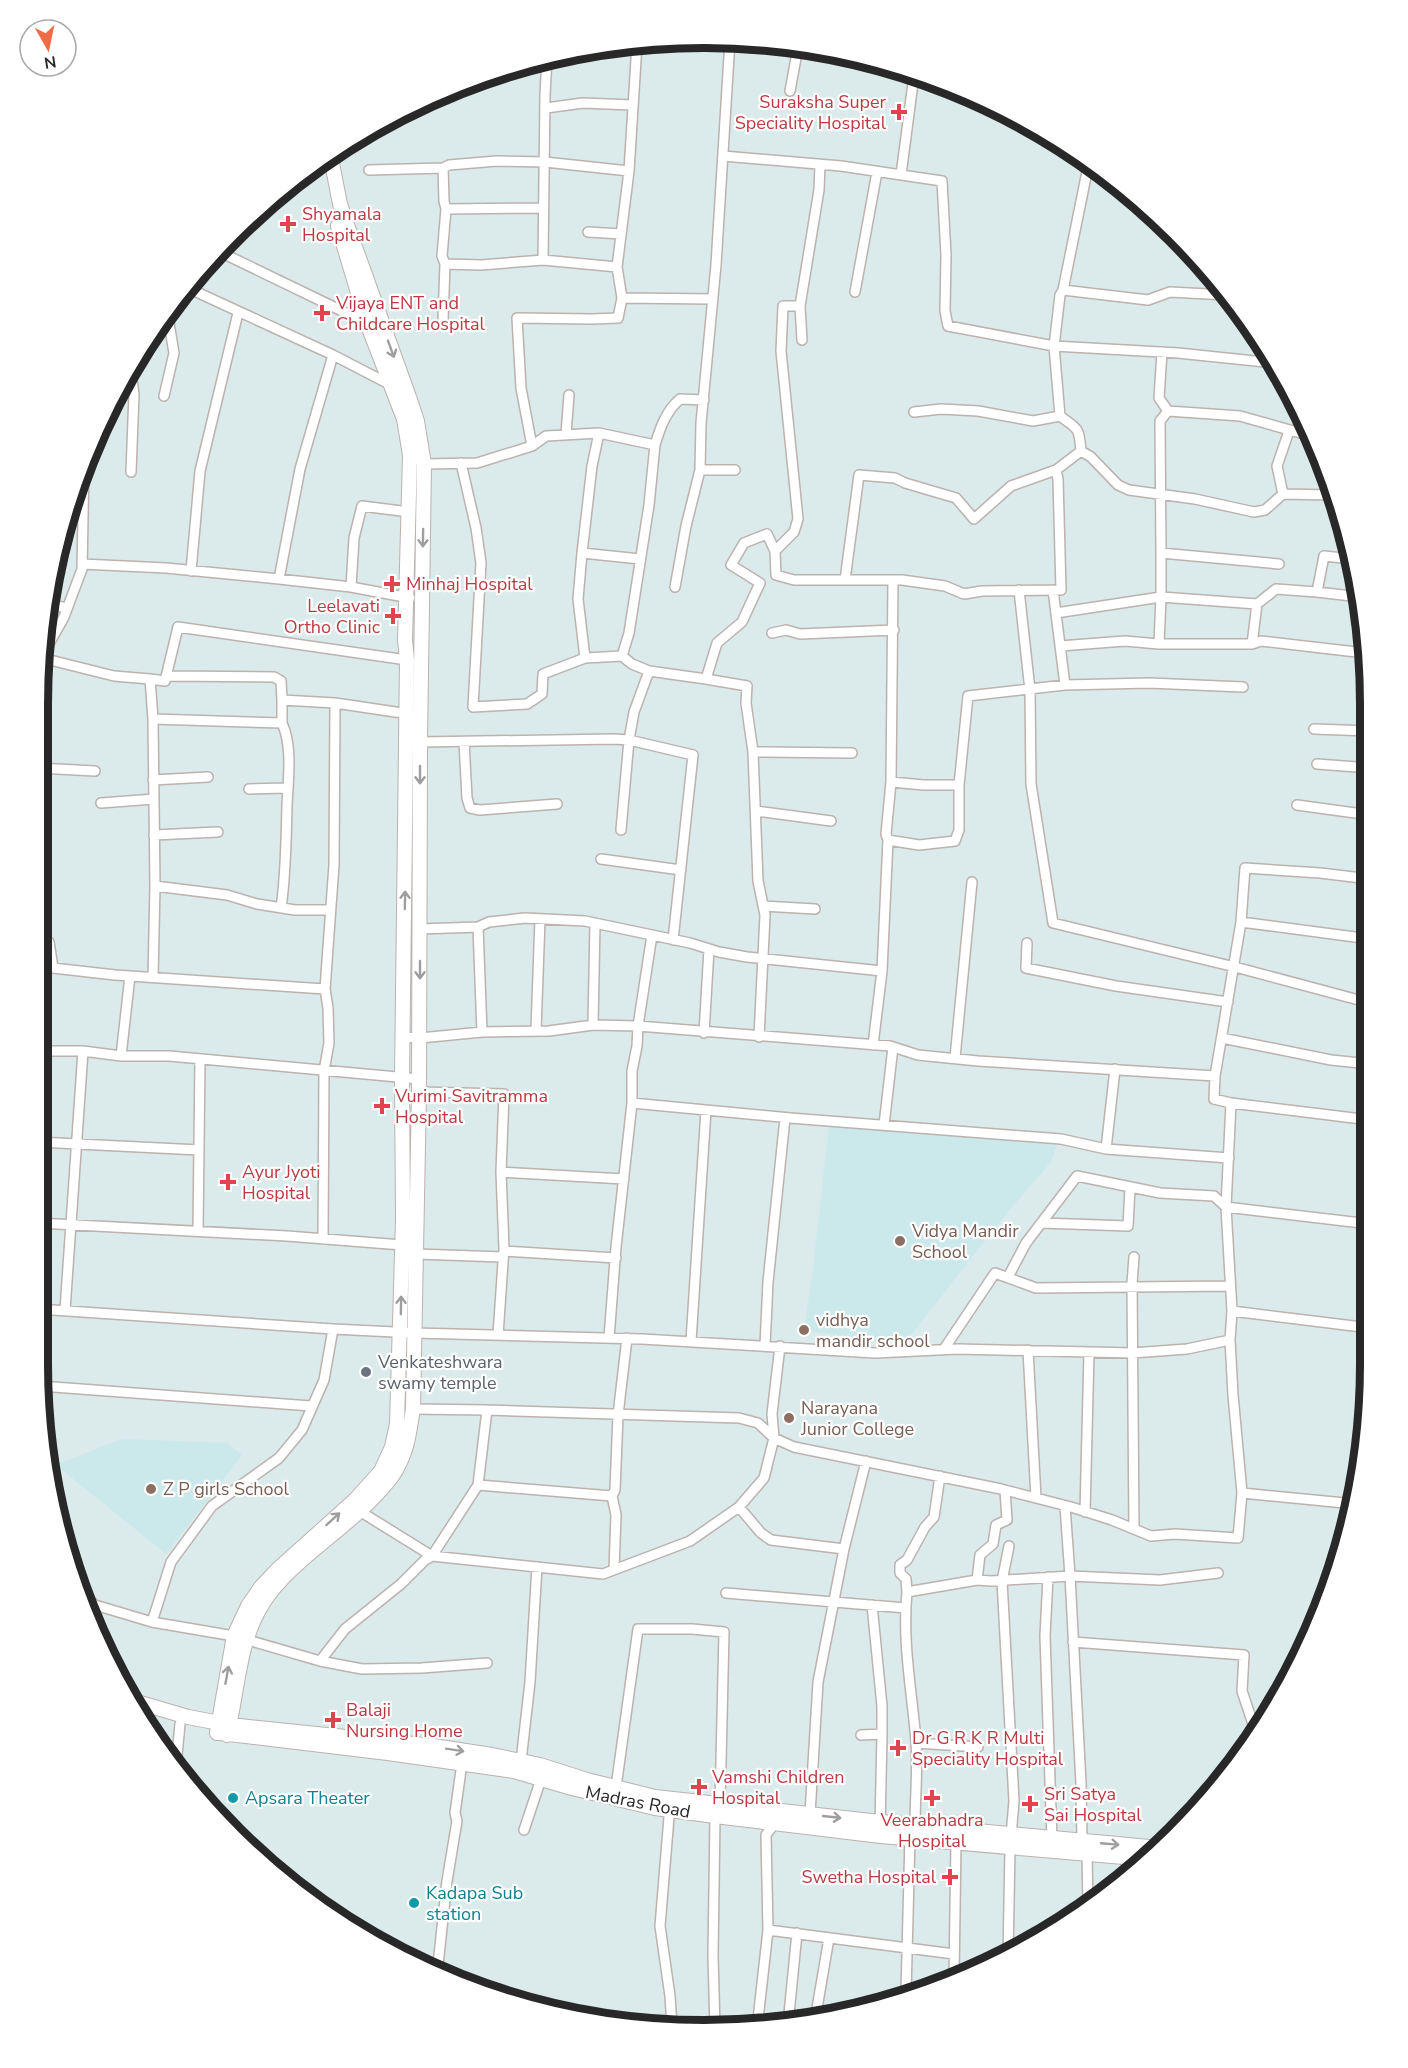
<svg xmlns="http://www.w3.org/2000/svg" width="1408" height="2068" font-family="'Nunito Sans',sans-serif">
<rect width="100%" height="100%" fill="#dbeaea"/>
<path fill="#cbe8eb" d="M829 1125 1057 1145 1051 1162 1007 1213 903 1345 804 1330 813 1269Z
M122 1439 227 1443 242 1455 166 1554 56 1465Z"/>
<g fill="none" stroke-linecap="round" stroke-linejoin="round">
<g stroke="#bcb2ae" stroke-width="12">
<path id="street" d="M790 91 798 47
M546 108 583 103 632 105
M723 156 841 166 942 181 946 255 945 311 948 326 1054 346 1178 353 1275 363
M1089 162 1063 290 1148 300 1170 292 1227 295
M369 170 443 168 449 165 497 161 545 162 629 171
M901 175 914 75
M446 209 543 208
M588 232 621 234
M218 251 367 323
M543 260 545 95 547 58
M445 264 481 265 543 260 617 267
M190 289 333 355 391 385
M1063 290 1060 295 1054 346 1060 416C1078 430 1079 426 1081 451
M855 292 877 172
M622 298 713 299
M800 306 802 340
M443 320 445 264 442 256 446 209 444 201 443 168
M130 367 134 394 131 472
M164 396 174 353 168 317
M1168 411 1240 416 1311 436
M914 412 941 409 978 411 1033 421 1060 416
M566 434 569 395
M532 446 521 388 517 318 592 319 618 318 622 298 617 267 629 171 637 44
M1081 451 1091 457 1118 485 1129 490 1195 499 1254 512 1265 510 1283 494 1277 466 1289 431
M461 463 476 528 481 563 473 707 527 704 542 694 543 674 585 658 622 656 632 664 649 671
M424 464 477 463 532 446 546 436 599 433 655 445C660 428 666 411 680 399L704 400
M700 470H735
M1283 494 1331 495
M775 551 794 532 798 519 781 351 783 306H800L819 190 820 164
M582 553 640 559
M1161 553 1160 421 1168 411 1159 398 1162 352
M1352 559 1324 556 1317 592 1276 589 1257 604 1252 644 1261 641 1365 653
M82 564 166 568 279 579 351 587 410 598
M191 571 200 471 238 313
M279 579 300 469 333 355
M845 580 859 475 895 478 905 483 956 498 974 519 1011 486 1056 470 1081 451
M351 587 354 538 362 506 409 512
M675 587 686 526 700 470 701 423 716 265 730 40
M1019 590 1030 690 1031 784 1053 923 1235 967 1370 1003
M1053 590 1065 685
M1317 592 1360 597
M47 604 67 608
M1056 613 1161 597V553L1279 564
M772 633 786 630 800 634 894 630
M1159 644 1161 597 1257 604
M1060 646 1125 641 1159 644H1252
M42 656 64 617 82 569 84 466
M622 656 629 633 649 505 655 445
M42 658 114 676 150 679
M585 658 578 599 582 553 592 466 599 433
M166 676 274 677 281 681 282 700
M153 719 150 679 165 681 178 627 407 660
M1314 729 1370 731
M420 742 614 739 629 740 693 755 673 940
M464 742 467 798 470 808 480 810 557 804
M753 752 852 753
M1317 764 1370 768
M38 768 95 771
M153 780 208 777
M891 782 924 785H959
M249 789 288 788
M101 803 154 799
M1297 805 1370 815
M756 811 831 821
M621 830 629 740 634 712 649 671 706 679
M154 835 218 832
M888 840 919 845 955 841 959 830V785L968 696 1065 685 1149 683 1243 687
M601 859 681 870
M763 906 815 909
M281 908C286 874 286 841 287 806 288 780 293 747 282 723
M330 910H295L257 904 227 895 155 886 153 719 282 723V700L335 703
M1241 922 1245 868 1320 873 1370 879
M478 927 482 1032
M420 929 478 927 489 922 525 918 585 921 690 943 719 952 747 957 882 971 873 1045
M38 943 49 942 53 968 115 975 325 989
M1027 943 1026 968 1116 986 1228 1002
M882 971 888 840 886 834 891 782 893 580
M153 977 155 886
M38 1020H39
M593 1025 595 923
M536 1030 540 919
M704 1033 709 949
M402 1037 420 1038 482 1032 549 1031 593 1025 638 1026 890 1046 918 1055 978 1061 1215 1076 1214 1099 1231 1103
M759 1037 765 915 758 881 753 752 746 703 747 686 706 679 717 643 742 622 760 583 731 565 744 543 767 534 775 551 776 575 794 580H902L945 586 964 594 982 591 1061 590 1058 479 1056 470
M1222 1038 1331 1060 1370 1064
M38 1052 44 1051H83L121 1056H169L419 1079
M121 1056 130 976
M955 1058 972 882
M1215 1076 1241 922 1370 939
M419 1092 504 1094 501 1172 504 1248 498 1335
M632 1103 790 1118 1061 1139 1106 1149 1229 1158
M884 1125 893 1047
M38 1142 199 1150
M1106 1149 1115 1069
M501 1172 624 1179
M1226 1207 1231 1103 1370 1120
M38 1223 287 1236 402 1245
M1042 1223 1128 1226 1130 1188
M198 1231 200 1059
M323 1239 324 1071 329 1043 328 1008 325 989 334 865 335 703 409 714
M504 1251 616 1258
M416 1254 503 1257
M1134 1257 1132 1283 1134 1529
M1008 1277 1026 1243 1077 1176 1160 1193 1214 1196 1226 1207
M38 1309 333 1329 415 1333 642 1339 875 1353 958 1349 1132 1353 1187 1349 1230 1340 1232 1311 1370 1328
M65 1310 83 1051
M1232 1311 1226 1207 1370 1224
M333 1329 324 1380 302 1430 279 1458 212 1506 171 1562 152 1622 234 1636 320 1661 345 1629 401 1584 425 1560 432 1556 603 1574 690 1541 739 1507 764 1478 774 1438 758 1423 739 1418 487 1410
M609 1338 616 1247 632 1103V1071L637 1046 638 1026 652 935
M1230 1340 1233 1395 1242 1493 1355 1504
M691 1341 706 1110
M765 1345 768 1282 785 1118
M780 1346 772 1414 774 1438 794 1447 1001 1489 1071 1507 1112 1520 1151 1536 1175 1534 1238 1538 1242 1493
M944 1349 995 1273 1036 1288 1230 1286
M1028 1350 1036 1498
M40 1386 311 1406
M940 1476 934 1517 925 1527 907 1560 900 1565V1573L906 1579 907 1592 977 1580 980 1555 993 1544 996 1525 1007 1520 1005 1490
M478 1485 612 1496
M739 1507 761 1533 771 1540 844 1549 866 1461
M361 1512 432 1556 478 1485 487 1410 413 1409
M1085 1512 1089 1353
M614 1569 616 1515 612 1496 615 1490 618 1415 627 1338
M1048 1577 1045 1636 1052 1839
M76 1579 83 1594 95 1605 152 1622
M977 1580 991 1581 1070 1576 1065 1506
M907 1592C902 1642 912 1692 916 1741 918 1769 915 1798 915 1825
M726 1593 906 1608
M872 1605 882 1706V1734
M1073 1642 1244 1655 1242 1691 1257 1736
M320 1661 362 1669 422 1668 487 1663
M861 1735 882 1734 880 1827
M916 1743 978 1747
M521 1761 530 1682 537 1567
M176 1765 180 1724
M616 1787 638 1629H692L724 1632 720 1804
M670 1805 660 1926 670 1996 672 2027
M810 1814 818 1682 844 1549
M524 1830 541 1779
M1082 1841 1081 1783 1070 1576 1160 1580 1218 1573
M1087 1854 1088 1907
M768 1930 954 1954
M1008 1956 1010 1848 1014 1801 1002 1581 1009 1546
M437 1974 447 1881 457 1821 455 1813 462 1763
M954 1977 956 1842
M906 1993 910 1837
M815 2020 829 1938
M788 2024 797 1933
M715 2028 713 1956 715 1816
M757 2028 768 1930 766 1835 774 1824"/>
</g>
<g stroke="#bcb2ae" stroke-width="16">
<path id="secondary" d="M130 1700 188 1717 230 1725 433 1746 492 1755 540 1765 587 1780 655 1797 880 1822 1160 1848
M217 1733 234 1636 248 1606 261 1587 277 1570 355 1500 381 1471 392 1447 397 1424 403 1220 402 1078 407 660 405 640 410 456 408 443 404 419 367 323 338 226
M220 1733 388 1753 514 1771 572 1788 655 1808 715 1816 881 1836 1147 1859
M227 1735C238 1691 238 1642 263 1603 288 1563 343 1531 376 1495 385 1485 395 1475 400 1462 408 1446 410 1427 413 1409L419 1092 420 742 424 464 417 421 409 397 345 219 340 204 330 153"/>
</g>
<use href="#street" stroke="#fff" stroke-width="9"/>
<use href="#secondary" stroke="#fff" stroke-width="14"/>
</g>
<defs><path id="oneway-shaft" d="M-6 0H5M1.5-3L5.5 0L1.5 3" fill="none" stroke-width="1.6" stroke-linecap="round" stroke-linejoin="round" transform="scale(1.5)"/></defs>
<g stroke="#9e9e9e">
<use href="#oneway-shaft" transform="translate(391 349) rotate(70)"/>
<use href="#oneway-shaft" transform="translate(423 538) rotate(91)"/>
<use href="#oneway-shaft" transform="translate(420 775) rotate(90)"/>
<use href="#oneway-shaft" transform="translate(405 900) rotate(-89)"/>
<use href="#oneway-shaft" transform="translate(420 970) rotate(90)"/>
<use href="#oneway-shaft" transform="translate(401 1305) rotate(-89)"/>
<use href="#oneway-shaft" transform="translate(333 1519) rotate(-42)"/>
<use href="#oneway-shaft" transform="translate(227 1675) rotate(-80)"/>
<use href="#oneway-shaft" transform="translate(455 1750) rotate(9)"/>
<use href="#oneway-shaft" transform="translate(832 1817) rotate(6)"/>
<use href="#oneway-shaft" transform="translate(1110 1844) rotate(5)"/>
</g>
<g fill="#e0444e" stroke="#fff" stroke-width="2">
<path d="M896 103h6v6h6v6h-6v6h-6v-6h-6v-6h6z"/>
<path d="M285 215h6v6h6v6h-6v6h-6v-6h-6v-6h6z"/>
<path d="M319 304h6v6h6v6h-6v6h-6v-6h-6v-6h6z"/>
<path d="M389 575h6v6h6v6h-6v6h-6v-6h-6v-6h6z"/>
<path d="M390 607h6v6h6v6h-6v6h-6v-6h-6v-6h6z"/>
<path d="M379 1097h6v6h6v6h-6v6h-6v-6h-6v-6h6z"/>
<path d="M225 1173h6v6h6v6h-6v6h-6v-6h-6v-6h6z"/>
<path d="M330 1711h6v6h6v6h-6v6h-6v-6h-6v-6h6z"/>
<path d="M895 1739h6v6h6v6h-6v6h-6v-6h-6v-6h6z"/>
<path d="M696 1778h6v6h6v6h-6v6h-6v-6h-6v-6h6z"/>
<path d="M929 1789h6v6h6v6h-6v6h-6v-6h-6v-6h6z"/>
<path d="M1027 1795h6v6h6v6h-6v6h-6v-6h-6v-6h6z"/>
<path d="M947 1868h6v6h6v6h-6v6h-6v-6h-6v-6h6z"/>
</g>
<g fill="#8d6e63" stroke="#fff" stroke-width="2">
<circle cx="900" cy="1241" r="6"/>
<circle cx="804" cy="1330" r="6"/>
<circle cx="789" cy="1418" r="6"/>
<circle cx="151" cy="1489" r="6"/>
</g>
<circle fill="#6b7280" stroke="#fff" stroke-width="2" cx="366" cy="1372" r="6"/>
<g fill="#0f9aa8" stroke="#fff" stroke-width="2">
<circle cx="233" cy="1798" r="6"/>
<circle cx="414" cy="1903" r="6"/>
</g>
<g text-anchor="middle" stroke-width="4.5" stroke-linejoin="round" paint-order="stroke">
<g font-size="18" fill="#be3a42" stroke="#fff" text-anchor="start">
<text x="886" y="108" text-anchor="end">Suraksha Super<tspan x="886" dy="21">Speciality Hospital</tspan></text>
<text x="302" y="220">Shyamala<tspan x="302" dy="21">Hospital</tspan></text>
<text x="336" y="309">Vijaya ENT and<tspan x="336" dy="21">Childcare Hospital</tspan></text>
<text x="406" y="590">Minhaj Hospital</text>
<text x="380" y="612" text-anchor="end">Leelavati<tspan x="380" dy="21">Ortho Clinic</tspan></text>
<text x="395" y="1102">Vurimi Savitramma<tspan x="395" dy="21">Hospital</tspan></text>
<text x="242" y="1178">Ayur Jyoti<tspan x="242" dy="21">Hospital</tspan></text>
<text x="346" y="1716">Balaji<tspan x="346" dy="21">Nursing Home</tspan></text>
<text x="912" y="1744">Dr G R K R Multi<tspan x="912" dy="21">Speciality Hospital</tspan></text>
<text x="712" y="1783">Vamshi Children<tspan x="712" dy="21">Hospital</tspan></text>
<text x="1044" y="1800">Sri Satya<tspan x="1044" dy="21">Sai Hospital</tspan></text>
<text x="932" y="1826" text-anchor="middle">Veerabhadra<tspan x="932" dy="21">Hospital</tspan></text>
<text x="936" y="1883" text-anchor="end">Swetha Hospital</text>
</g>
<g font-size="18" fill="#785e54" stroke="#fff" text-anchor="start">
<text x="912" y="1237">Vidya Mandir<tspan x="912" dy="21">School</tspan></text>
<text x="816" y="1326">vidhya<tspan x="816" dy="21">mandir school</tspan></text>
<text x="801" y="1414">Narayana<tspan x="801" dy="21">Junior College</tspan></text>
<text x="163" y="1495">Z P girls School</text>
</g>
<g font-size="18" fill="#5b616d" stroke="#fff" text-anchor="start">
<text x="378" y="1368">Venkateshwara<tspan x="378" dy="21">swamy temple</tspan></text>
</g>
<g font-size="18" fill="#0d838f" stroke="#fff" text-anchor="start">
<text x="245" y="1804">Apsara Theater</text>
<text x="426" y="1899">Kadapa Sub<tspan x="426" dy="21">station</tspan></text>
</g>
<g font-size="18" fill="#282828" stroke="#fff">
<text transform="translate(638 1802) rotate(11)" y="6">Madras Road</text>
</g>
</g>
<path d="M0 0H1408V2068H0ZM704 48H704A656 656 0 0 1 1360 704V1364A656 656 0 0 1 704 2020H704A656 656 0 0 1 48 1364V704A656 656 0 0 1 704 48Z" fill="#fff" fill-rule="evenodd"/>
<path fill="none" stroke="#282828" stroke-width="8" d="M704 48H704A656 656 0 0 1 1360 704V1364A656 656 0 0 1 704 2020H704A656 656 0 0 1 48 1364V704A656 656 0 0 1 704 48Z"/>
<g transform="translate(48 48) rotate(171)"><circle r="28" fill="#ffffff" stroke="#a9a9a9" stroke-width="1.5"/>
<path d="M0-4.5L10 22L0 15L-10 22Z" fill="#ed6c45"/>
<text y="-9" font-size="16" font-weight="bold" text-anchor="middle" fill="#282828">N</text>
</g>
</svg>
